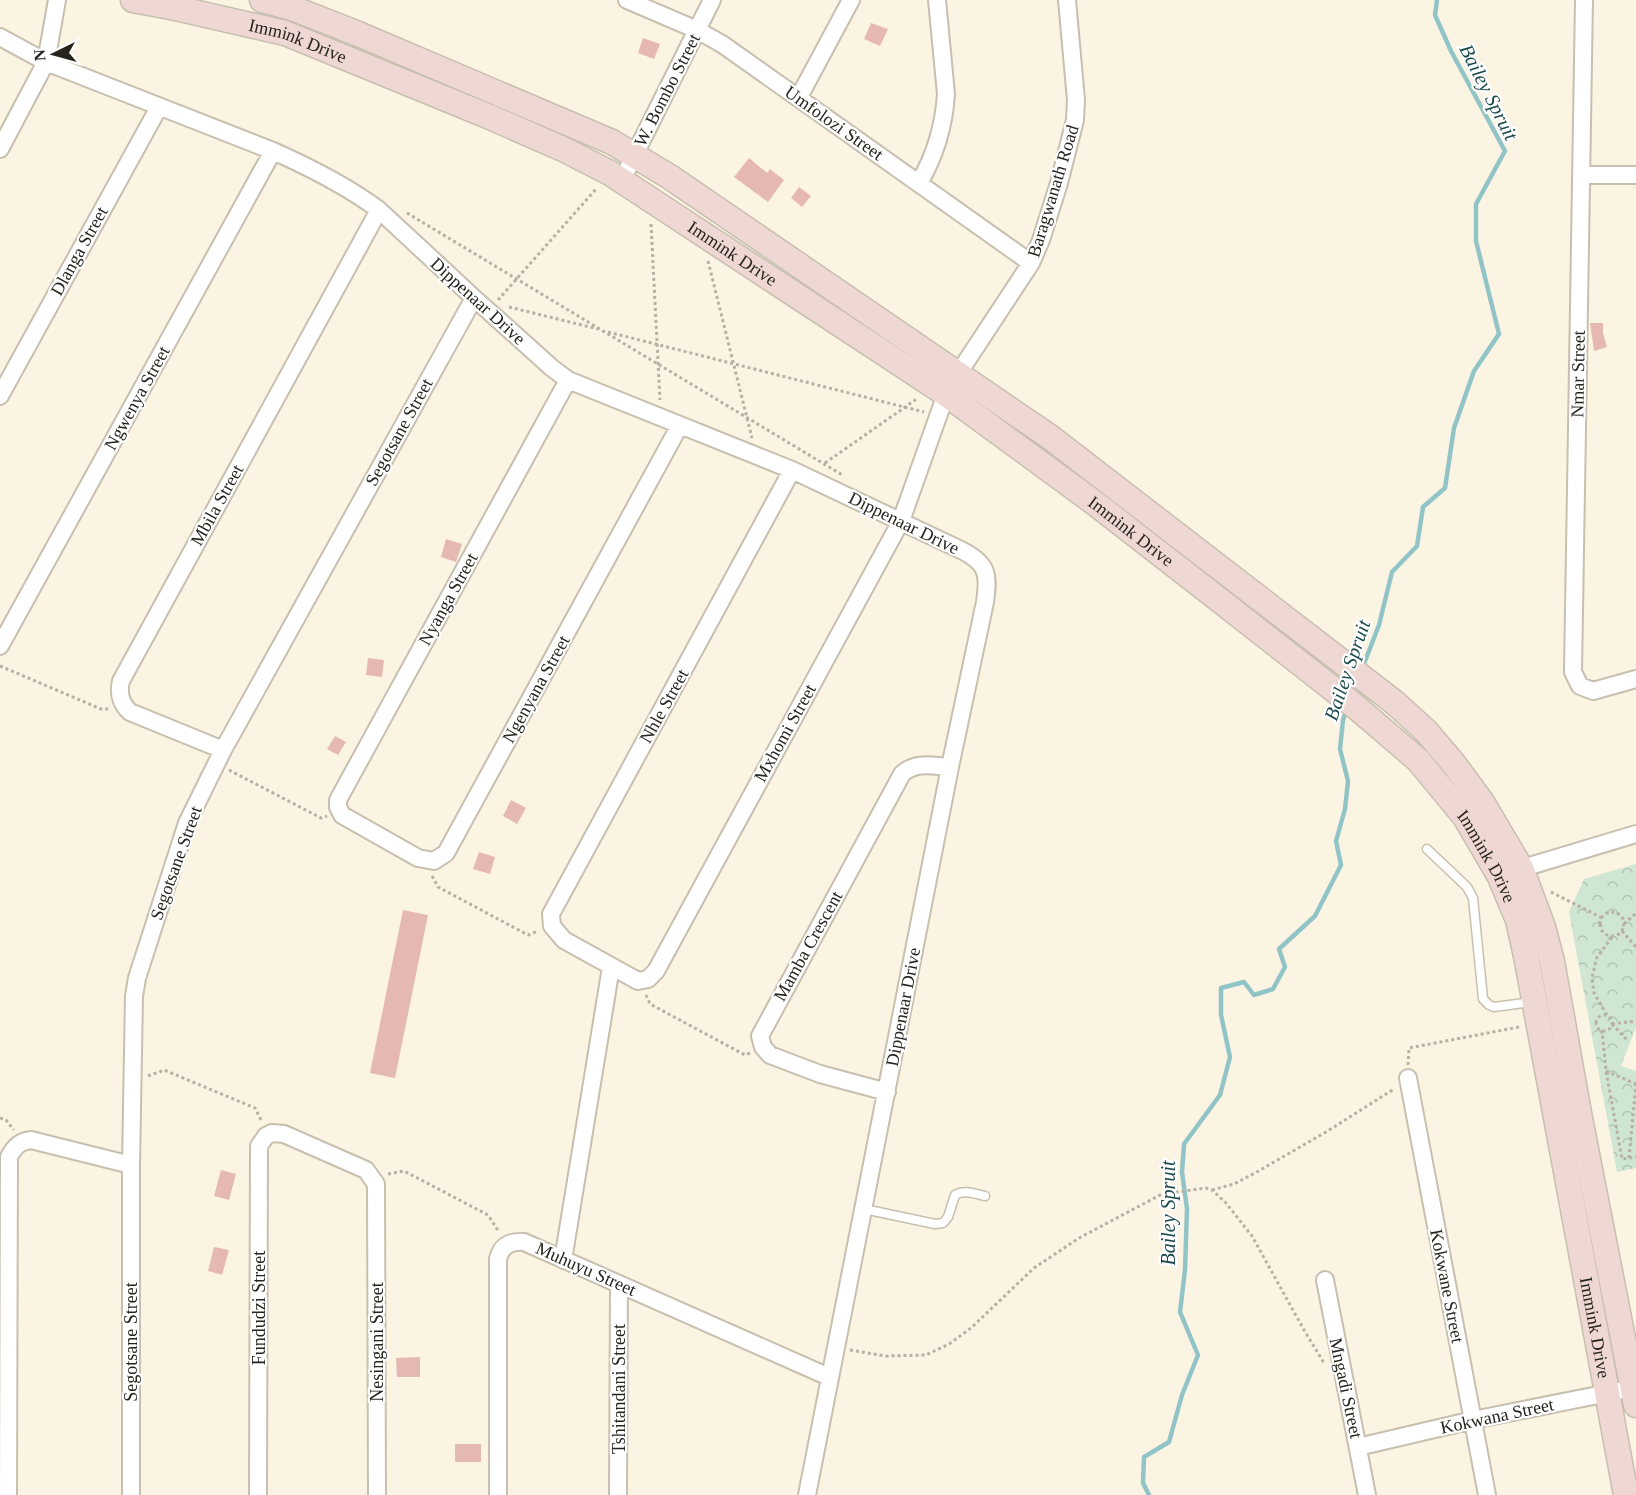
<svg xmlns="http://www.w3.org/2000/svg" width="1636" height="1495" font-family="Georgia,serif">
<defs>
<pattern id="forest-crowns" width="20" height="18" patternUnits="userSpaceOnUse" patternTransform="scale(1.5)"><rect width="20" height="18" fill="#cfe6d2"/><path d="M2 6a3 3 0 1 1 6 0M12 15a3 3 0 1 1 6 0" fill="none" stroke="#b2c5b4"/></pattern>
</defs>
<rect width="100%" height="100%" fill="#fcf4e3"/>
<path fill="url(#forest-crowns)" d="M1636 864V1027L1621 1066 1636 1071V1168L1617 1172 1569 912 1584 879Z"/>
<g fill="none" stroke-linecap="round" stroke-linejoin="round">
<path stroke="#91c4c7" stroke-width="4.5" d="M1362 669 1379 625 1392 572 1417 546 1423 507 1445 488 1454 428 1474 371 1499 334 1476 241V204L1505 151 1451 51 1435 15 1437 0
M1149 1495 1143 1483 1144 1457 1169 1442 1182 1395 1198 1355 1180 1312 1185 1270 1187 1209 1182 1172 1184 1144 1220 1095 1230 1057 1221 1015V988L1244 982 1254 995 1273 989 1285 967 1279 949 1315 916 1341 865 1336 841 1345 809 1348 781 1340 749 1343 720 1346 711"/>
</g>
<path fill="#e6b8b4" d="M871 23 888 29 880 46 864 39Z
M643 38 660 44 654 59 638 53Z
M749 158 767 173 770 169 784 180 768 202 734 177Z
M799 187 811 196 802 207 791 198Z
M1590 323H1603V333L1607 347 1594 351Z
M446 539 462 544 456 562 441 557Z
M368 658 384 660 382 677 366 675Z
M335 736 346 742 338 755 327 749Z
M511 800 526 808 517 824 503 816Z
M479 852 495 857 490 874 473 869Z
M403 910 428 915 395 1078 370 1073Z
M221 1170 236 1174 229 1200 214 1196Z
M214 1247 229 1250 222 1275 208 1271Z
M420 1357V1377H397L396 1358Z
M455 1444H481V1462H455Z"/>
<g fill="none" stroke-linecap="round" stroke-linejoin="round">
<g stroke="#c7bfaf" stroke-width="11">
<path id="lane" d="M1427 849 1467 887 1473 898 1483 999 1489 1005 1494 1007 1531 1002
M864 1209 935 1224 943 1223 948 1217 955 1195C963 1189 976 1194 985 1196"/>
</g>
<g stroke="#c7bfaf" stroke-width="20">
<path id="street" d="M627 0 697 30 722 44 1031 263
M1584 0 1573 672 1580 686 1593 691 1636 679
M0 37 46 62 273 151C309 167 347 186 379 210L474 298 552 368 568 380 792 470 963 551C988 564 989 575 985 602L950 767 807 1495
M799 97 851 0
M0 149 46 62 57 0
M1581 175H1636
M622 180 712 0
M919 183C935 156 944 125 946 94L937 0
M568 380 338 800V807L342 815 418 858 434 861 446 853 680 425
M0 396 159 107
M792 470 551 914 552 926 564 940 638 981 648 979 656 971 901 521 946 394 958 374 1031 263 1041 240 1059 183 1075 120 1076 100 1067 0
M0 646 273 151
M223 750 130 712C121 704 118 693 121 681L379 210
M1513 871 1636 834
M1408 1078 1487 1495
M887 1092 820 1074 770 1055 763 1047 760 1036 902 774C916 761 933 766 950 767
M563 1260 611 967
M1325 1280 1367 1495
M1358 1447 1473 1420 1618 1391
M8 1495 9 1157C14 1147 20 1141 31 1140L131 1165
M131 1495V1165L134 996 137 978 187 823 223 750 474 298
M258 1495 259 1146 266 1136 272 1133 284 1134 366 1170 376 1184 377 1495
M498 1495V1259C501 1246 510 1241 524 1242L829 1377
M618 1495 619 1284"/>
</g>
<g stroke="#c7bfaf" stroke-width="27">
<g id="secondary">
<path id="s1" d="M133 0 176 8 285 33 490 117 565 150 610 173 946 394 1096 504 1213 595 1356 707 1418 760 1465 817 1500 877 1518 920 1526 956 1626 1495"/>
<path d="M262 0 295 9 356 33 612 142 670 177 1050 437 1394 702 1426 731 1454 764 1482 802 1521 868 1543 927 1552 961 1579 1113 1636 1405"/>
</g>
</g>
<path stroke="#b7b0a3" stroke-width="3" stroke-dasharray="3 3" stroke-linecap="butt" d="M407 213 844 476
M651 224 660 400
M708 261 752 438
M498 300 597 188
M509 307 598 329
M608 332 924 412
M825 463 918 398
M0 666 101 709H110
M229 770 321 818 327 816
M432 876 438 887 528 935 538 931
M1551 892 1602 918
M1600 924a12 12 0 1 1 24 0a12 12 0 1 1-24 0Z
M1624 924 1636 913
M1622 931 1636 947
M646 995 650 1004 745 1055 750 1053
M1596 1023a8 8 0 1 1 16 0a8 8 0 1 1-16 0Z
M1607 1015 1594 993 1592 978 1597 957 1613 936
M1612 1024 1636 1021
M1612 1024 1627 1040
M1602 1030 1606 1071 1622 1159 1636 1157
M1408 1065 1409 1048 1519 1027
M1606 1071 1636 1084
M148 1076 164 1070 255 1108 262 1122
M0 1118 6 1120 14 1130
M1629 1158 1636 1084
M388 1174 404 1171 488 1215 499 1232
M1212 1190 1234 1184 1255 1173 1326 1132 1394 1089
M850 1350 886 1356 926 1355 949 1344 971 1328 1034 1268 1079 1238 1162 1194 1206 1188 1212 1190 1226 1203 1252 1236 1304 1330 1324 1363"/>
<use href="#lane" stroke="#fff" stroke-width="8"/>
<use href="#street" stroke="#fff" stroke-width="16"/>
<use href="#secondary" stroke="#efd8d4" stroke-width="24"/>
</g>
<g text-anchor="middle" stroke-width="4.5" stroke-linejoin="round" paint-order="stroke">
<g font-size="18" fill="#27241e" stroke="#fff">
<text dy="6" stroke="none"><textPath href="#s1" startOffset="170">Immink Drive</textPath></text>
<text transform="translate(667 90) rotate(-63)" y="6">W. Bombo Street</text>
<text transform="translate(834 123) rotate(35)" y="6">Umfolozi Street</text>
<text transform="translate(1053 191) rotate(-73)" y="6">Baragwanath Road</text>
<text transform="translate(79 251) rotate(-61)" y="6">Dlanga Street</text>
<text dy="6" stroke="none"><textPath href="#s1" startOffset="656">Immink Drive</textPath></text>
<text transform="translate(478 301) rotate(42)" y="6">Dippenaar Drive</text>
<text transform="translate(1578 374) rotate(-89)" y="6">Nmar Street</text>
<text transform="translate(137 398) rotate(-61)" y="6">Ngwenya Street</text>
<text transform="translate(399 432) rotate(-61)" y="6">Segotsane Street</text>
<text transform="translate(217 505) rotate(-61)" y="6">Mbila Street</text>
<text transform="translate(904 523) rotate(26)" y="6">Dippenaar Drive</text>
<text dy="6" stroke="none"><textPath href="#s1" startOffset="1142">Immink Drive</textPath></text>
<text transform="translate(448 599) rotate(-61)" y="6">Nyanga Street</text>
<text transform="translate(536 689) rotate(-61)" y="6">Ngenyana Street</text>
<text transform="translate(664 706) rotate(-61)" y="6">Nhle Street</text>
<text transform="translate(785 733) rotate(-61)" y="6">Mxhomi Street</text>
<text dy="6" stroke="none"><textPath href="#s1" startOffset="1628">Immink Drive</textPath></text>
<text transform="translate(176 863) rotate(-70)" y="6">Segotsane Street</text>
<text transform="translate(808 946) rotate(-61)" y="6">Mamba Crescent</text>
<text transform="translate(903 1007) rotate(-79)" y="6">Dippenaar Drive</text>
<text transform="translate(586 1269) rotate(24)" y="6">Muhuyu Street</text>
<text transform="translate(1447 1286) rotate(79)" y="6">Kokwane Street</text>
<text transform="translate(259 1308) rotate(-90)" y="6">Fundudzi Street</text>
<text dy="6" stroke="none"><textPath href="#s1" startOffset="2114">Immink Drive</textPath></text>
<text transform="translate(131 1342) rotate(-90)" y="6">Segotsane Street</text>
<text transform="translate(377 1342) rotate(-90)" y="6">Nesingani Street</text>
<text transform="translate(1346 1388) rotate(78)" y="6">Mngadi Street</text>
<text transform="translate(619 1389) rotate(-90)" y="6">Tshitandani Street</text>
<text transform="translate(1497 1416) rotate(-12)" y="6">Kokwana Street</text>
</g>
<g font-size="20" font-style="italic" fill="#1b494c" stroke="#fff">
<text transform="translate(1489 92) rotate(63)" y="7">Bailey Spruit</text>
<text transform="translate(1347 670) rotate(-71)" y="7">Bailey Spruit</text>
<text transform="translate(1168 1213) rotate(-90)" y="7">Bailey Spruit</text>
</g>
</g>
<g transform="translate(54 54) rotate(265)" stroke="#ffffff" stroke-width="4.5" paint-order="stroke">
<path d="M0-4.5L10 22L0 15L-10 22Z" fill="#27241e"/>
<text y="-9" font-size="16" font-weight="bold" text-anchor="middle" fill="#27241e">N</text>
</g>
</svg>
